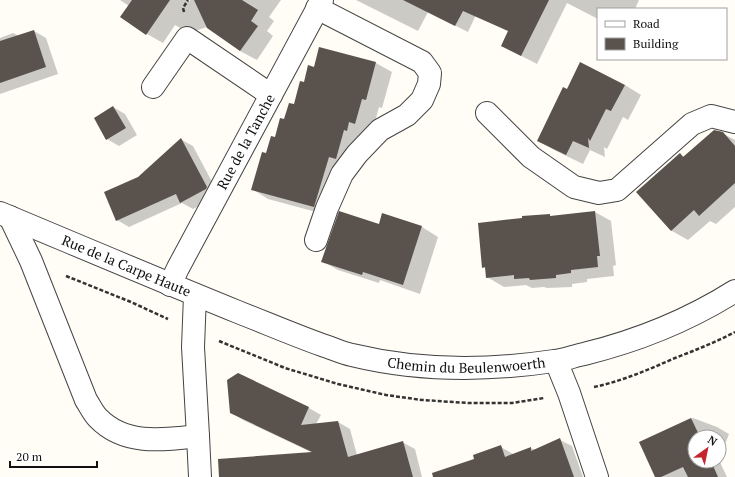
<svg xmlns="http://www.w3.org/2000/svg" width="735" height="477" font-family="'PT Serif',serif">
<rect width="100%" height="100%" fill="#fffdf5"/>
<path fill="#0003" d="M120 0H187L189 2 190 0H281L269 17 274 21 267 31 273 36 257 60 240 51 207 27 189 33 175 25 163 43 147 34 121 17 129 6Z
M356 0H483L468 32 428 12 418 31Z
M516 0H639L635 9H598V19L567 3 537 64 502 46 509 32Z
M34 31 46 38 58 74 0 94V38L13 33 19 36Z
M320 48 376 63 392 72 382 108 379 107 372 133 331 216 268 199 252 189 267 154 295 105 305 84 314 68Z
M625 85 641 95 628 120 623 117 607 149 604 147 605 157 590 150 583 164 554 150 538 140 567 90Z
M113 107 125 114 137 135 119 146 107 139Z
M722 133 735 140V207L716 224 710 221 688 240 672 231 637 192 680 154 685 157Z
M182 140 193 146 219 195 218 196 193 209 182 203 129 227 117 220 139 178Z
M595 212 611 221 616 265 613 266 614 276 587 279V282L572 284V287L547 288 544 287 532 288 526 285 504 287 487 277 486 269 483 267 549 215 552 217Z
M422 227 438 237 420 294 380 280 379 283 338 270 322 261Z
M238 374 309 408 321 415 316 424 338 422 350 429 357 455 402 442 415 449 422 477H235L313 453 243 420 231 412Z
M693 418 717 427 729 434 719 460V437H695V461H719V460L727 477H656L640 442Z
M560 440 572 446 583 477H458L475 459 501 447 513 454V455L531 448 535 450Z"/>
<path fill="#5a524d" d="M132 0H170L146 35 120 17Z
M194 0H242L258 10 251 21 258 26 240 51 207 28Z
M403 0H549L521 56 501 46 508 31 463 11 455 26Z
M34 30 46 67 0 83V41Z
M319 47 376 62 366 100 362 99 355 124 349 122 347 131 344 130 336 159 329 157 314 207 251 190 262 152 266 153 271 136 275 137 280 118 284 119 289 103 294 104 300 81 304 82 308 65 314 67Z
M580 62 625 85 611 111 606 109 590 141 588 138 589 148 573 141 566 155 537 141 563 87 567 89Z
M113 106 126 128 106 140 94 118Z
M714 130 723 132 735 146V183L699 216 694 210 671 231 636 192 680 153 683 157Z
M181 138 207 187 206 189 180 203 176 194 116 221 104 192 138 177Z
M339 211 379 224 382 213 422 226 403 285 363 272 362 275 321 262Z
M595 211 600 256H597L598 267 571 270V273L556 275V278L530 280 529 278 514 279V275L486 278 485 267 482 268 478 223 522 218V216L550 214V216Z
M238 373 309 407 301 425 338 421 348 457 403 441 413 477H219L218 459 312 452 230 413 227 380Z
M691 418 700 437H695V461H711L718 477H688L683 467 661 477H655L639 442Z
M560 438 574 477H433L432 473 474 459 473 455 501 445 505 457 531 447V451Z"/>
<g fill="none" stroke-linecap="round" stroke-linejoin="round">
<g stroke="#444" stroke-width="24">
<g id="minor">
<path d="M153 87 187 38 271 95"/>
<path d="M487 113 531 157 574 187 599 193 617 190 692 124 711 116 735 122"/>
<path id="s1" d="M0 213C79 246 159 280 238 312 266 323 294 335 322 345 332 348 342 353 352 355 418 371 487 371 554 361 564 360 574 356 584 354 637 341 689 320 735 291"/>
<path d="M10 217 31 261 86 400C90 406 93 413 98 418 125 446 164 440 198 436"/>
<path d="M316 240 327 208 342 174 357 154 380 130 407 115 422 100 429 84 430 73 422 62 317 8"/>
<path id="s2" d="M170 285 178 268 322 0"/>
<path d="M195 295 193 347 198 436 200 477"/>
<path d="M556 361 569 393 597 477"/>
</g>
</g>
<path stroke="#333" stroke-width="2.5" stroke-dasharray="4 2" stroke-linecap="butt" d="M184 12 183 8 188 0
M66 276 131 302 168 319
M219 341 285 368 338 384 386 395 422 400 469 403H512L544 398
M594 387C622 381 648 370 675 358 696 350 716 342 735 332"/>
<use href="#minor" stroke="#fff" stroke-width="22"/>
</g>
<g text-anchor="middle" stroke-width="4" stroke-linejoin="round" paint-order="stroke">
<g font-size="14" fill="#111" stroke="#fff">
<text dy="5" stroke="none"><textPath href="#s2" startOffset="162">Rue de la Tanche</textPath></text>
<text dy="5" stroke="none"><textPath href="#s1" startOffset="137">Rue de la Carpe Haute</textPath></text>
<text dy="5" stroke="none"><textPath href="#s1" startOffset="495">Chemin du Beulenwoerth</textPath></text>
</g>
</g>
<rect x="597" y="8" width="130" height="52" fill="#ffffff" stroke="#a0a0a0"/>
<rect x="605" y="21" width="20" height="6" fill="#ffffff" stroke="#a0a0a0"/>
<text x="633" y="28" font-size="12" fill="#111111">Road</text>
<rect x="605" y="38" width="20" height="12" fill="#5a524d" stroke="#a0a0a0"/>
<text x="633" y="48" font-size="12" fill="#111111">Building</text>
<g transform="translate(707 449) rotate(33)"><circle r="19" fill="#ffffff" stroke="#a0a0a0"/>
<path d="M0-3L7 15L0 10L-7 15Z" fill="#c4262e"/>
<text y="-6" font-size="11" font-weight="bold" text-anchor="middle" fill="#111111">N</text>
</g>
<path d="M10 461v6h87v-6" fill="none" stroke="#111111" stroke-width="2"/>
<text x="16" y="461" font-size="12" fill="#111111" stroke="#ffffff" stroke-width="3" paint-order="stroke">20 m</text>
</svg>
